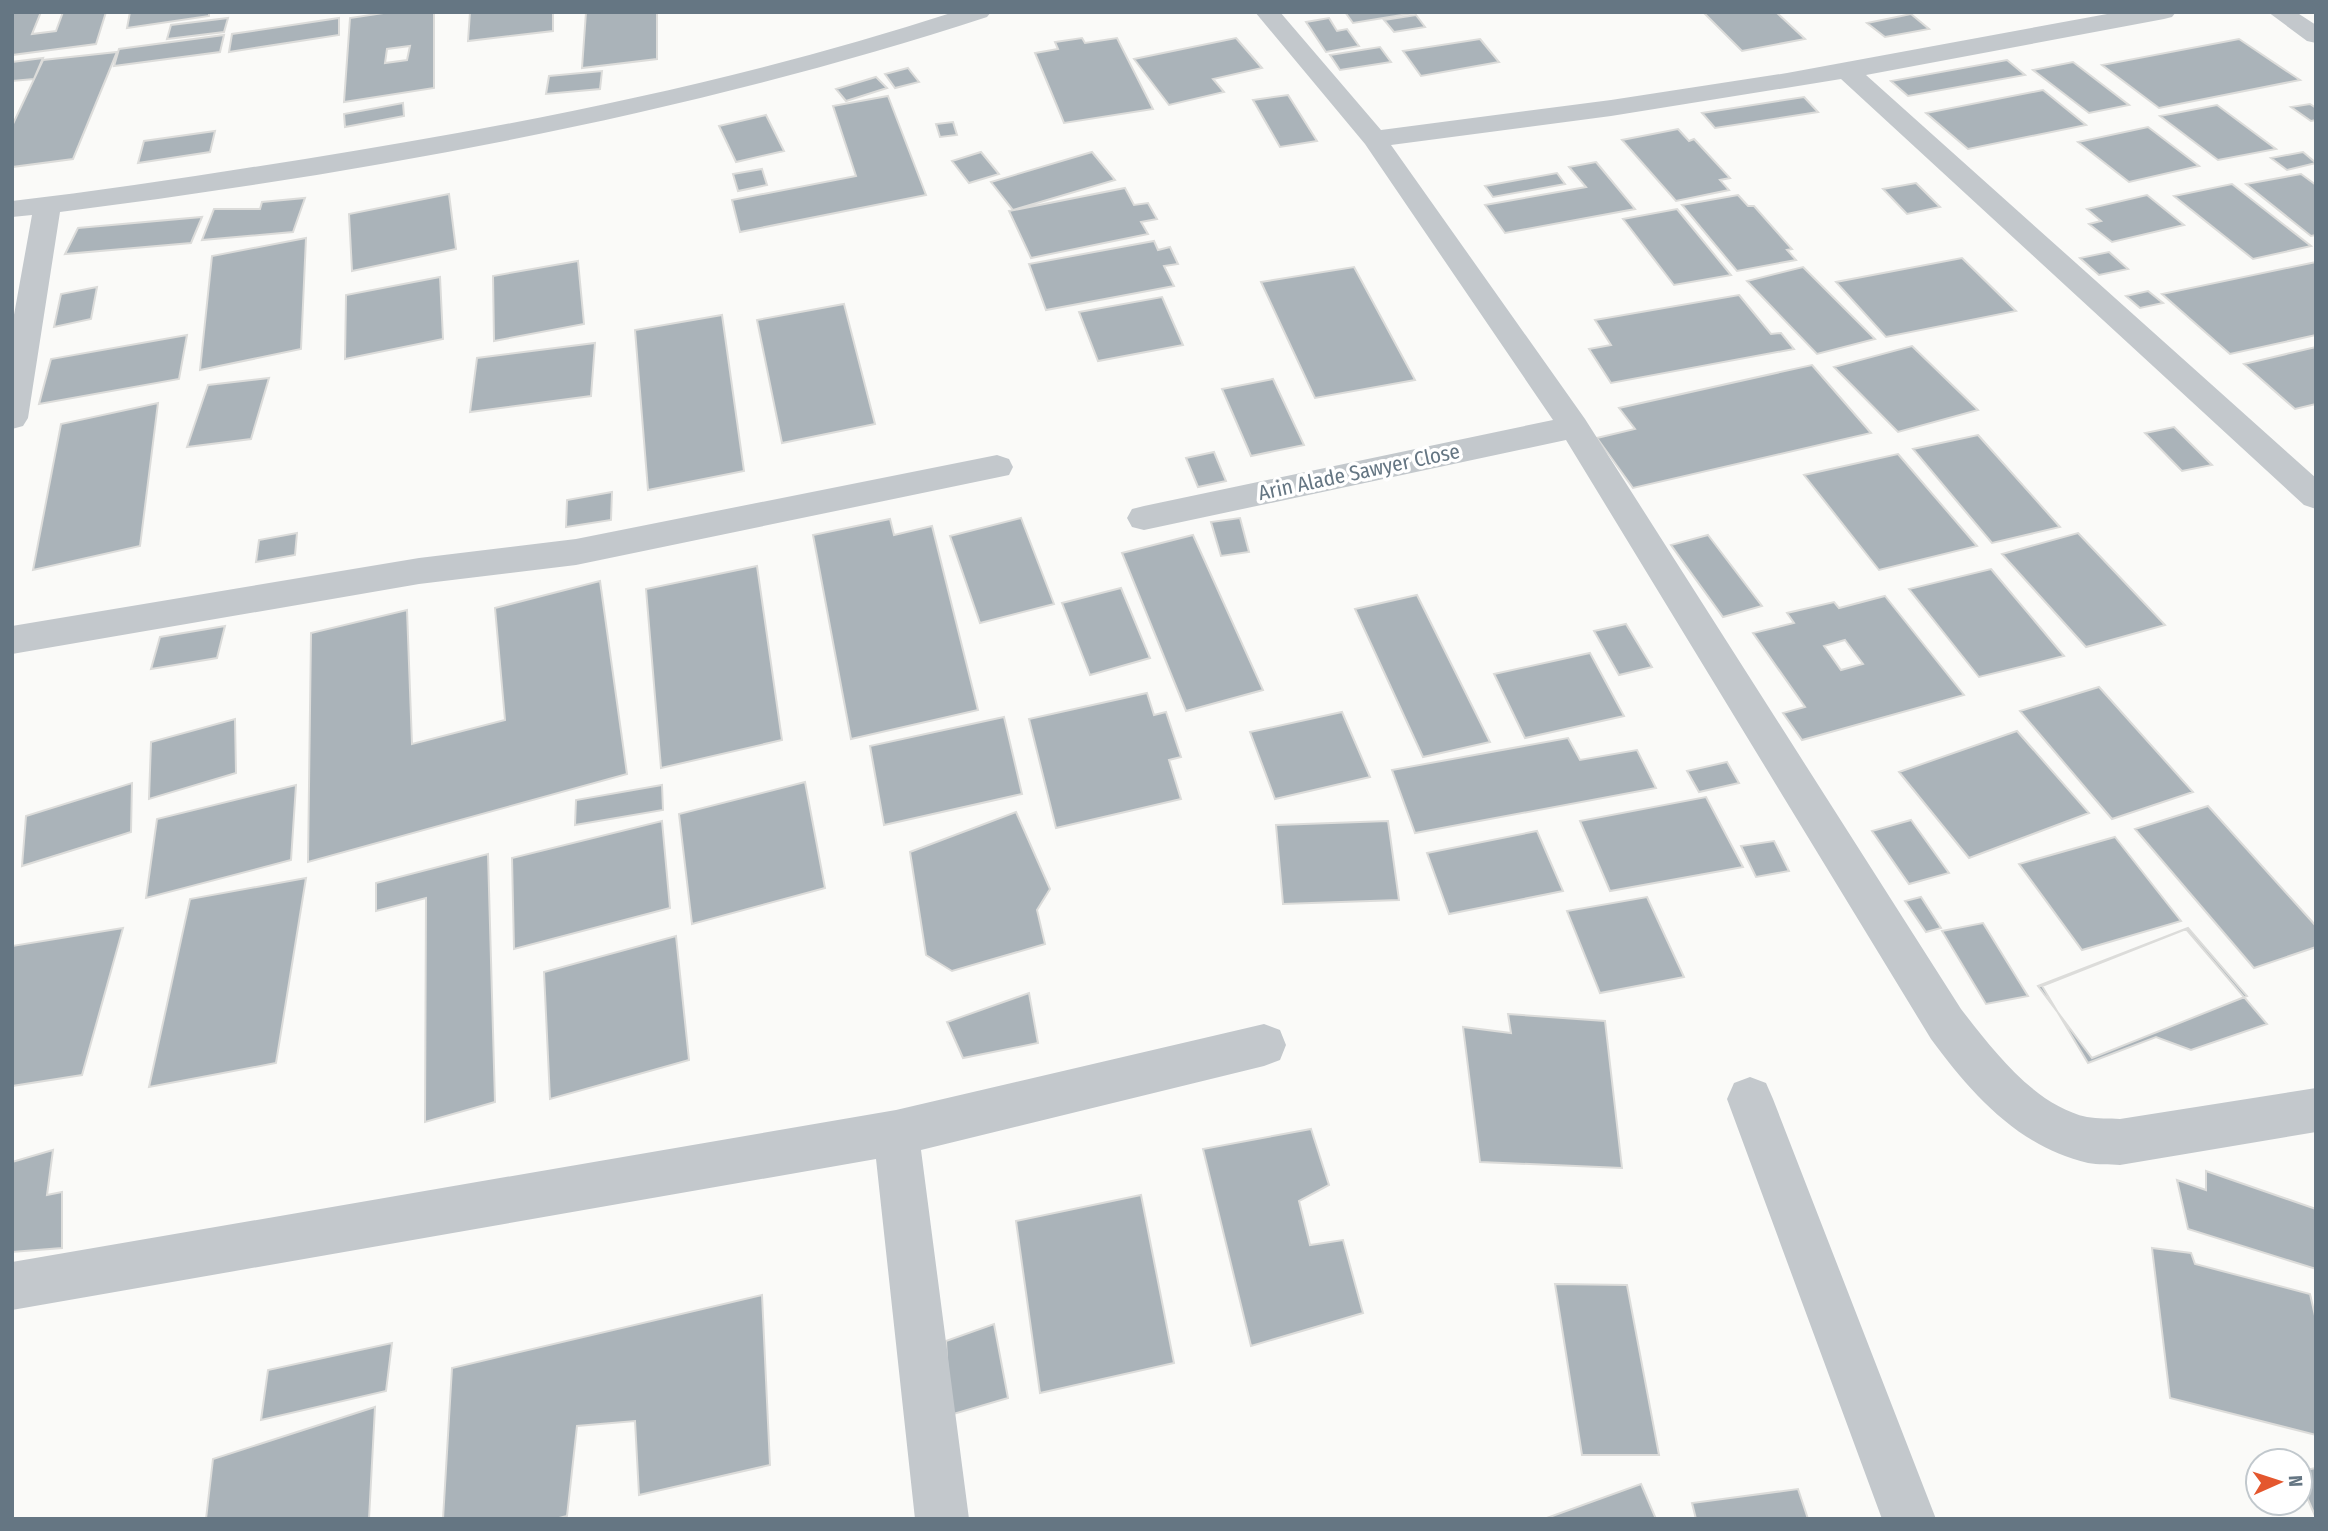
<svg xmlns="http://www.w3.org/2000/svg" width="2328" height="1531" font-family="'Fira Sans Condensed',sans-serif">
<rect width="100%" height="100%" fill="#fafaf8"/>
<path fill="#aab3b9" stroke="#dcdcda" stroke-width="2" fill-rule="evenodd" d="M12 12H41L32 34 56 31 63 12H106L96 44 12 55Z
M130 12H209V16L127 28Z
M390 12H434V88L344 102 350 18ZM410 46 407 60 385 63 387 49Z
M470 12H553V31L468 41Z
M586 12H657V59L582 68Z
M1345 12H1420L1353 23Z
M1703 12H1776L1805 39 1742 51Z
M1911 14 1929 29 1885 37 1867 23Z
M1416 15 1425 27 1394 32 1384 20Z
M228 18 224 32 167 39 171 25Z
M339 18V35L229 52 232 34Z
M1329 18 1337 31 1347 29 1359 46 1326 52 1306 22Z
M224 35 220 52 114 66 119 49Z
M1082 38 1085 43 1117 38 1153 109 1064 123 1035 53 1058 49 1055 42Z
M1236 38 1262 68 1213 79 1224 92 1169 105 1134 59Z
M1480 39 1499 62 1421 76 1403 51Z
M2239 39 2300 80 2159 108 2102 65Z
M1380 47 1391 62 1340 70 1330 55Z
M117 52 73 159 12 167V126L43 60Z
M43 58 34 79 12 81V62Z
M2007 60 2025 75 1908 96 1891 81Z
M2073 62 2129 105 2089 113 2033 70Z
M908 68 919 82 895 88 885 74Z
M602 71 600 89 546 94 549 76Z
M876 77 887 88 846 101 836 89Z
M2043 90 2086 125 1968 149 1926 113Z
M1288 95 1317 141 1280 147 1253 100Z
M888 96 926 195 740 232 732 200 856 176 833 106Z
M1804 97 1818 112 1715 128 1702 113Z
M403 103 404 116 345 127 344 114Z
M2310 104 2316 108V120L2311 121 2291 107Z
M2217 105 2276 149 2218 160 2160 116Z
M766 115 784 151 736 162 719 126Z
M953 122 957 135 940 137 936 124Z
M2148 127 2199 166 2129 182 2078 142Z
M1678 129 1689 141 1694 139 1730 178 1720 180 1729 190 1676 201 1622 140Z
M215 131 210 152 138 163 144 141Z
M981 152 999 174 969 183 952 161Z
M1092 152 1115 180 1013 210 991 182Z
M2303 152 2316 163 2287 170 2271 158Z
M1596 162 1635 209 1505 233 1485 205 1586 187 1569 167Z
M762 169 767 185 738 191 733 174Z
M1557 173 1565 184 1493 197 1485 186Z
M2301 174 2316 185V235L2311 236 2246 184Z
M1916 183 1940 207 1907 214 1883 189Z
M2232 184 2311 246 2253 259 2174 196Z
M1125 188 1134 205 1148 203 1157 219 1141 222 1148 234 1031 258 1009 211Z
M449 194 456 249 352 271 349 214Z
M1738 195 1748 206H1754L1792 249 1787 250 1796 260 1737 271 1682 205Z
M2147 195 2184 225 2112 242 2089 224 2101 221 2087 209Z
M305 198 293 232 202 240 214 209H260L262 202Z
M1677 209 1731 275 1674 285 1623 219Z
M202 217 191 243 65 254 78 228Z
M306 238 301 349 200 370 212 256Z
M1154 241 1158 250 1170 247 1178 264 1164 266 1174 286 1046 310 1029 264Z
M2109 252 2128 269 2099 275 2080 258Z
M1962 258 2016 311 1886 337 1836 282Z
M578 261 584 324 494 341 493 276Z
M2316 262V335L2230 354 2162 294Z
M1354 267 1415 380 1315 398 1261 282Z
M1803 267 1875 339 1817 354 1747 281Z
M440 277 443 339 345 359 346 295Z
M97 287 91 319 54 327 61 294Z
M2148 291 2163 303 2140 308 2126 296Z
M1739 295 1771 334 1781 333 1794 349 1611 383 1589 349 1611 345 1595 320Z
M1162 297 1183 345 1098 361 1079 312Z
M844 304 875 424 782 443 757 320Z
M722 315 744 471 648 490 635 330Z
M187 335 179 379 39 404 51 359Z
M595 343 591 396 470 412 477 358Z
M1912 346 1978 410 1898 432 1834 367Z
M2316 347V404L2295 409 2244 364Z
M1812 365 1871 433 1633 488 1597 438 1635 429 1619 408Z
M269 378 251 439 187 447 208 385Z
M1273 379 1304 445 1251 456 1222 389Z
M158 403 140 546 33 570 61 424Z
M2174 427 2212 465 2182 471 2145 433Z
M1978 435 2060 527 1992 543 1913 449Z
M1214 452 1226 481 1198 487 1186 458Z
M1898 454 1977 546 1879 570 1804 475Z
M612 492 611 520 566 527 567 500Z
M1021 518 1054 604 980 623 950 536Z
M1240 518 1249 552 1221 556 1211 522Z
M890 519 894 535 932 526 978 710 851 739 813 535Z
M297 533 295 555 256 562 259 540Z
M2078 533 2165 625 2086 647 2002 554Z
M1193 535 1263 690 1186 711 1122 553Z
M1708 535 1762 606 1723 617 1671 545Z
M757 566 782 740 661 768 646 589Z
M1991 569 2064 656 1979 677 1909 589Z
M600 581 627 774 308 862 311 633 407 610 412 744 505 720 495 608Z
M1121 588 1150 658 1090 675 1062 603Z
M1417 595 1490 742 1423 757 1355 609Z
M1885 596 1964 695 1802 740 1783 713 1805 707 1753 633 1794 623 1787 613 1834 602 1839 608ZM1845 640 1863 664 1841 670 1824 646Z
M1626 624 1652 667 1619 675 1594 631Z
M225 626 217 658 151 669 160 637Z
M1590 653 1624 716 1525 738 1494 674Z
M2099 687 2193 792 2112 819 2020 711Z
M1147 693 1154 715 1166 712 1181 757 1169 760 1181 799 1056 828 1029 719Z
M1342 712 1370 777 1275 799 1250 732Z
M1004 717 1022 794 884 825 870 746Z
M235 719 236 773 149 799 151 742Z
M2017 731 2089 813 1969 858 1899 772Z
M1568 738 1580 760 1637 750 1656 788 1415 833 1392 770Z
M1727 762 1739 783 1699 792 1687 771Z
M805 782 825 888 692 924 679 814Z
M132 783 131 832 22 866 26 816Z
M296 785 291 860 146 898 157 819Z
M662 785 663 810 575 825 576 800Z
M1706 797 1743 867 1610 891 1580 821Z
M2208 806 2316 926V947L2254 968 2135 829Z
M1016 812 1050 889 1037 910 1045 944 952 971 926 955 910 852Z
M1911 820 1949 873 1909 884 1872 831Z
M662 821 670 908 514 949 512 858Z
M1388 821 1399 900 1283 904 1276 825Z
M1537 831 1563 891 1449 914 1427 853Z
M2115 837 2181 921 2082 950 2019 864Z
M1774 841 1789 871 1756 877 1741 846Z
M488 854 495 1102 425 1122 426 898 376 911V883Z
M306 878 276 1063 149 1087 190 899Z
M1647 897 1684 977 1600 993 1567 911Z
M1921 897 1941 928 1926 932 1905 901Z
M1983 923 2028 996 1986 1004 1942 931Z
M123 928 82 1075 12 1086V946Z
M2188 928 2247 996 2092 1058 2038 986Z
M2186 929 2267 1024 2191 1050 2156 1037 2088 1063 2042 986Z
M676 936 689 1060 550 1099 544 972Z
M1029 993 1038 1043 963 1058 947 1022Z
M1508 1014 1605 1021 1622 1168 1480 1162 1463 1027 1511 1033Z
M1311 1129 1329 1185 1299 1201 1310 1245 1343 1240 1363 1313 1251 1346 1203 1149Z
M53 1150 47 1195 62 1192V1248L12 1252V1162Z
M2206 1171 2316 1209V1269L2188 1229 2177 1180 2206 1190Z
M1141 1195 1174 1363 1040 1393 1016 1221Z
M2152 1248 2191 1253 2195 1264 2310 1294 2316 1320V1435L2170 1398Z
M1555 1284 1627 1285 1659 1455H1582Z
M762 1295 770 1465 639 1495 635 1421 577 1426 567 1516 555 1519H443L452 1368Z
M994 1324 1008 1398 950 1415 946 1341Z
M392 1343 386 1391 261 1420 268 1370Z
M375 1407 369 1519H206L213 1459Z
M2316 1468V1518L2300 1481V1471Z
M1641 1484 1656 1519H1544Z
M1798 1489 1808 1519H1696L1692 1503Z"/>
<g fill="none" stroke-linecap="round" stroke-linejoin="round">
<path fill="#c3c8cc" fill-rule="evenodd" d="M954 12H991L987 17C687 115 373 172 60 212L28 418 23 426 12 429V326L32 215 12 217V201C110 190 208 174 305 159 525 124 742 81 954 12Z
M1255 12H1280L1381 130 1611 100 1787 73 2118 12H2176L2172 17 2164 19 1866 75 2316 478V509L2304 505 1841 79 1611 116 1391 145 1585 419 1961 1009C1993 1050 2034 1105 2087 1117 2098 1119 2109 1118 2120 1119L2316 1088V1132L2120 1165C2109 1164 2098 1165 2088 1163 2018 1147 1971 1093 1931 1039L1566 440 1144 530 1132 527 1127 518 1132 509 1144 506 1553 420 1365 144Z
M2268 12H2296L2316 25V43L2307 41Z
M997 455 1009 459 1013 467 1009 475 576 565 419 584 12 654V626L419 558 576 539Z
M1264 1024 1280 1030 1286 1045 1280 1060 1264 1066 921 1150 969 1519H915L876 1159 12 1310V1262L896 1110Z
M1750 1077 1766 1083 1773 1099 1936 1519H1882L1727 1099 1734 1083Z"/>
</g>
<g text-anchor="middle" stroke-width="7" stroke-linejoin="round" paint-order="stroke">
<g font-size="21" fill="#657683" stroke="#fff">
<text transform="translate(1359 472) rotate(-12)" y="7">Arin Alade Sawyer Close</text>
</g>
</g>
<rect width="2328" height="1531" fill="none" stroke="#657683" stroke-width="28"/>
<g transform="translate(2279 1482) rotate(87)"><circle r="33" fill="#ffffff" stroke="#c1c8cd" stroke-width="2"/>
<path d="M0-5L12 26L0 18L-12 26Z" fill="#e4572e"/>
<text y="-10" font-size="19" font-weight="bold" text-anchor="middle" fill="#657683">N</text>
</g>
</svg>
